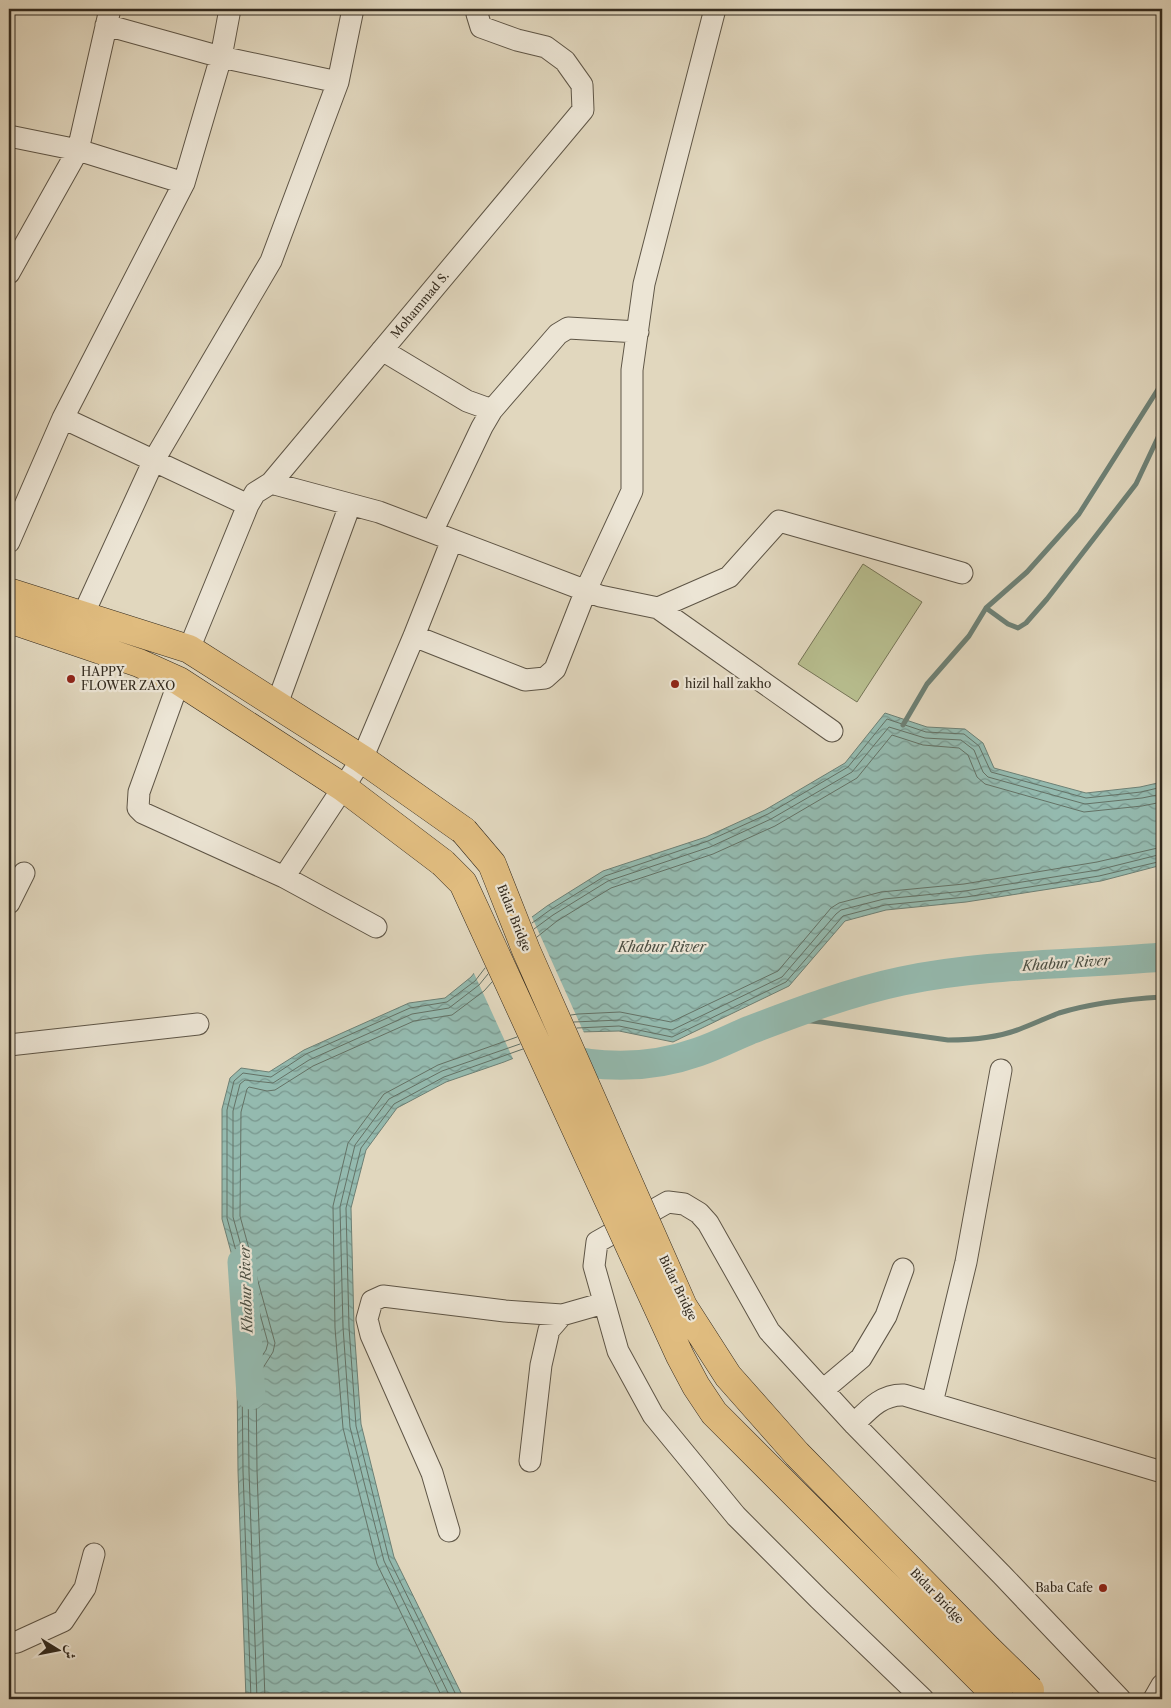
<svg xmlns="http://www.w3.org/2000/svg" width="1171" height="1708" font-family="'Libre Caslon Text',Amiri,serif">
<defs>
<pattern id="water-waves" width="16" height="10" patternUnits="userSpaceOnUse" patternTransform="scale(1.25)"><rect width="16" height="10" fill="#94baaf"/><path d="M0 5q4-4 8 0t8 0" fill="none" stroke="#79978e"/></pattern>
</defs>
<rect width="100%" height="100%" fill="#e1d7be"/>
<filter id="stains"><feTurbulence type="fractalNoise" baseFrequency=".004" numOctaves="4"/><feColorMatrix values="0 0 0 0 .2 0 0 0 0 .09 0 0 0 0 .02 0 0 0 .5 -.17"/></filter>
<radialGradient id="worn" r=".72"><stop offset=".6" stop-color="#630" stop-opacity="0"/><stop offset="1" stop-color="#630" stop-opacity=".3"/></radialGradient>
<path fill="#b7bd8e" stroke="#757456" d="M863 564 922 602 857 702 798 664Z"/>
<path fill="url(#water-waves)" stroke="#6d8075" d="M885 713 927 727 965 729 983 743 994 768 1086 793 1140 787 1162 782V865L1101 881 966 902 886 910 845 921 789 986 673 1042 619 1031 579 1032 504 1062 446 1082 397 1108 366 1150 351 1208 354 1327 361 1424 394 1557 464 1699H246L238 1471 237 1373 256 1344 222 1219V1109L230 1078 241 1068 269 1072 304 1050 409 1003 445 998 471 977 502 939 547 906 603 871 706 837 765 810 845 763Z"/>
<path fill="#e1d7be" d="M531 915 585 1035H580L514 1061 473 971 501 937Z"/>
<g fill="none" stroke-linecap="round" stroke-linejoin="round">
<path stroke="#647266" stroke-width="1" d="M532 923 550 910 605 876 708 841 768 814 848 767 887 719 926 732 964 734 979 746 991 772 1086 798 1141 792 1162 787
M534 929 553 915 608 881 710 847 771 819 852 772 889 727 925 738 961 740 974 750 983 772 988 777 1085 804 1142 798 1162 794
M537 937 557 921 611 888 713 854 775 826 857 778 892 735 923 745 959 748 968 755 977 777 985 784 1084 812 1142 806 1162 802
M571 1015 578 1014 620 1012 671 1022 778 971 831 908 839 903 881 892 964 884 1097 862 1162 847
M574 1022 620 1020 672 1030 782 977 836 914 841 910 884 899 965 891 1098 870 1162 854
M577 1028 619 1026 672 1037 786 982 843 916 885 905 966 897 1099 876 1162 861
M251 1699 243 1471 242 1375 261 1343 227 1218V1110L234 1081 243 1073 271 1077 306 1054 410 1008 447 1002 475 981 485 968
M257 1699 249 1471 248 1377 266 1350 268 1343 233 1217V1111L240 1084 245 1080 273 1083 309 1060 412 1014 449 1008 479 985 488 974
M265 1699 257 1470 256 1379 273 1352 275 1343 240 1216 241 1112 247 1089 249 1087 267 1091 275 1090 313 1066 414 1021 452 1015 484 991 492 982
M443 1699 377 1564 343 1428 335 1328 333 1206 348 1143 384 1094 438 1065 517 1037
M451 1699 384 1561 350 1427 343 1327 340 1207 355 1145 389 1099 442 1071 520 1044
M458 1699 389 1559 356 1426 349 1327 346 1208 361 1148 394 1104 444 1077 523 1049"/>
<path stroke="#6d8075" stroke-width="5" d="M986 608 1008 624 1018 628 1026 623 1047 599 1136 484 1162 429
M903 725 927 684 969 636 986 608 1027 572 1079 514 1162 383
M781 1018 821 1022 948 1040C972 1040 997 1038 1020 1029 1033 1024 1046 1018 1059 1013 1092 1003 1128 999 1162 997"/>
<path stroke="#94baaf" stroke-width="29" d="M553 1056C601 1069 650 1069 698 1052 716 1046 733 1037 750 1030 800 1011 850 992 902 981 988 963 1075 965 1162 957
M242 1262 251 1395"/>
<g stroke="#5e5546" stroke-width="23">
<path id="minor" d="M106 25 221 57 338 82 353 9
M9 136 78 150 184 183
M9 273 78 150 110 9
M382 350 467 401 492 410 482 427 432 532
M492 410 558 334 568 328 638 332
M63 418 248 505
M271 483 379 512 600 596 658 608 729 577 779 521 962 573
M9 542 63 418 184 183 221 57 230 9
M658 608 832 731
M83 615 154 460 271 261 338 82
M414 636 525 680 545 678 555 669 586 590 632 491V370L644 284 715 9
M189 649 248 505 255 493 271 483 583 110 582 85 565 61 546 47 517 40 481 27 477 14V9
M179 681 139 792 138 808 143 813 284 877 376 927
M277 704 350 505
M284 877 362 759 414 636 452 540
M9 903 24 873
M9 1045 198 1024
M823 1390 861 1358 886 1316 903 1269
M932 1403 966 1262 1001 1070
M854 1424C869 1409 882 1394 904 1395L1162 1472
M530 1461 541 1365 549 1330 562 1315
M449 1531 432 1473 371 1335 367 1319 372 1301 383 1296 505 1311 562 1315 604 1303
M9 1643 17 1642 63 1621 85 1588 94 1554
M923 1699 819 1599 736 1516 653 1415 618 1351 594 1266 597 1242 668 1202 684 1204 699 1213 708 1223 769 1331 854 1424 1002 1575 1120 1699
M1154 1699 1162 1685"/>
</g>
<g stroke="#332a1e" stroke-width="29">
<path id="major" d="M9 592 189 649 362 759 464 831
M9 619 139 663 179 681 344 788 443 863"/>
</g>
<use href="#minor" stroke="#ece5d5" stroke-width="21"/>
<use href="#major" stroke="#e0bc7f" stroke-width="28"/>
<g stroke="#332a1e" stroke-width="29" stroke-linecap="butt">
<path id="major-bridge" d="M464 831 492 864 526 950 683 1306 728 1376 797 1454 988 1649 1030 1690
M443 863 463 883 680 1356 696 1386 714 1413 1000 1699"/>
</g>
<use href="#major-bridge" stroke="#e0bc7f" stroke-width="28"/>
</g>
<g fill="#8f2418" stroke="#ece5d5" stroke-width="2">
<circle cx="71" cy="679" r="5"/>
<circle cx="675" cy="684" r="5"/>
<circle cx="1103" cy="1588" r="5"/>
</g>
<g text-anchor="middle" stroke-width="4.5" stroke-linejoin="round" paint-order="stroke">
<g font-size="12" fill="#332a1e" stroke="#ece5d5">
<text transform="translate(420 305) rotate(-50)" y="4">Mohammad S.</text>
<text transform="translate(514 918) rotate(68)" y="4">Bidar Bridge</text>
<text transform="translate(678 1288) rotate(64)" y="4">Bidar Bridge</text>
<text transform="translate(937 1596) rotate(46)" y="4">Bidar Bridge</text>
</g>
<g font-size="12" fill="#332a1e" stroke="#ece5d5" text-anchor="start">
<text x="81" y="676">HAPPY<tspan x="81" dy="14">FLOWER ZAXO</tspan></text>
<text x="685" y="688">hizil hall zakho</text>
<text x="1093" y="1592" text-anchor="end">Baba Cafe</text>
</g>
<g font-size="14" font-style="italic" fill="#4b4e42" stroke="#ece5d5">
<text x="662" y="952">Khabur River</text>
<text transform="translate(1066 963) rotate(-4)" y="5">Khabur River</text>
<text transform="translate(246 1289) rotate(-92)" y="5">Khabur River</text>
</g>
</g>
<rect width="1171" height="1708" fill="none" stroke="#e1d7be" stroke-width="30"/>
<rect x="10" y="10" width="1151" height="1688" fill="none" stroke="#332a1e" stroke-width="2.5"/>
<rect x="15" y="15" width="1141" height="1678" fill="none" stroke="#332a1e"/>
<g transform="translate(58 1650) rotate(100)" stroke="#ece5d5" stroke-width="4" paint-order="stroke">
<path d="M0-4L9 19L0 12L-9 19Z" fill="#332a1e"/>
<text y="-8" font-size="14" font-weight="bold" text-anchor="middle" fill="#332a1e">ش</text>
</g>
<rect width="100%" height="100%" filter="url(#stains)"/>
<rect width="100%" height="100%" fill="url(#worn)"/>
</svg>
